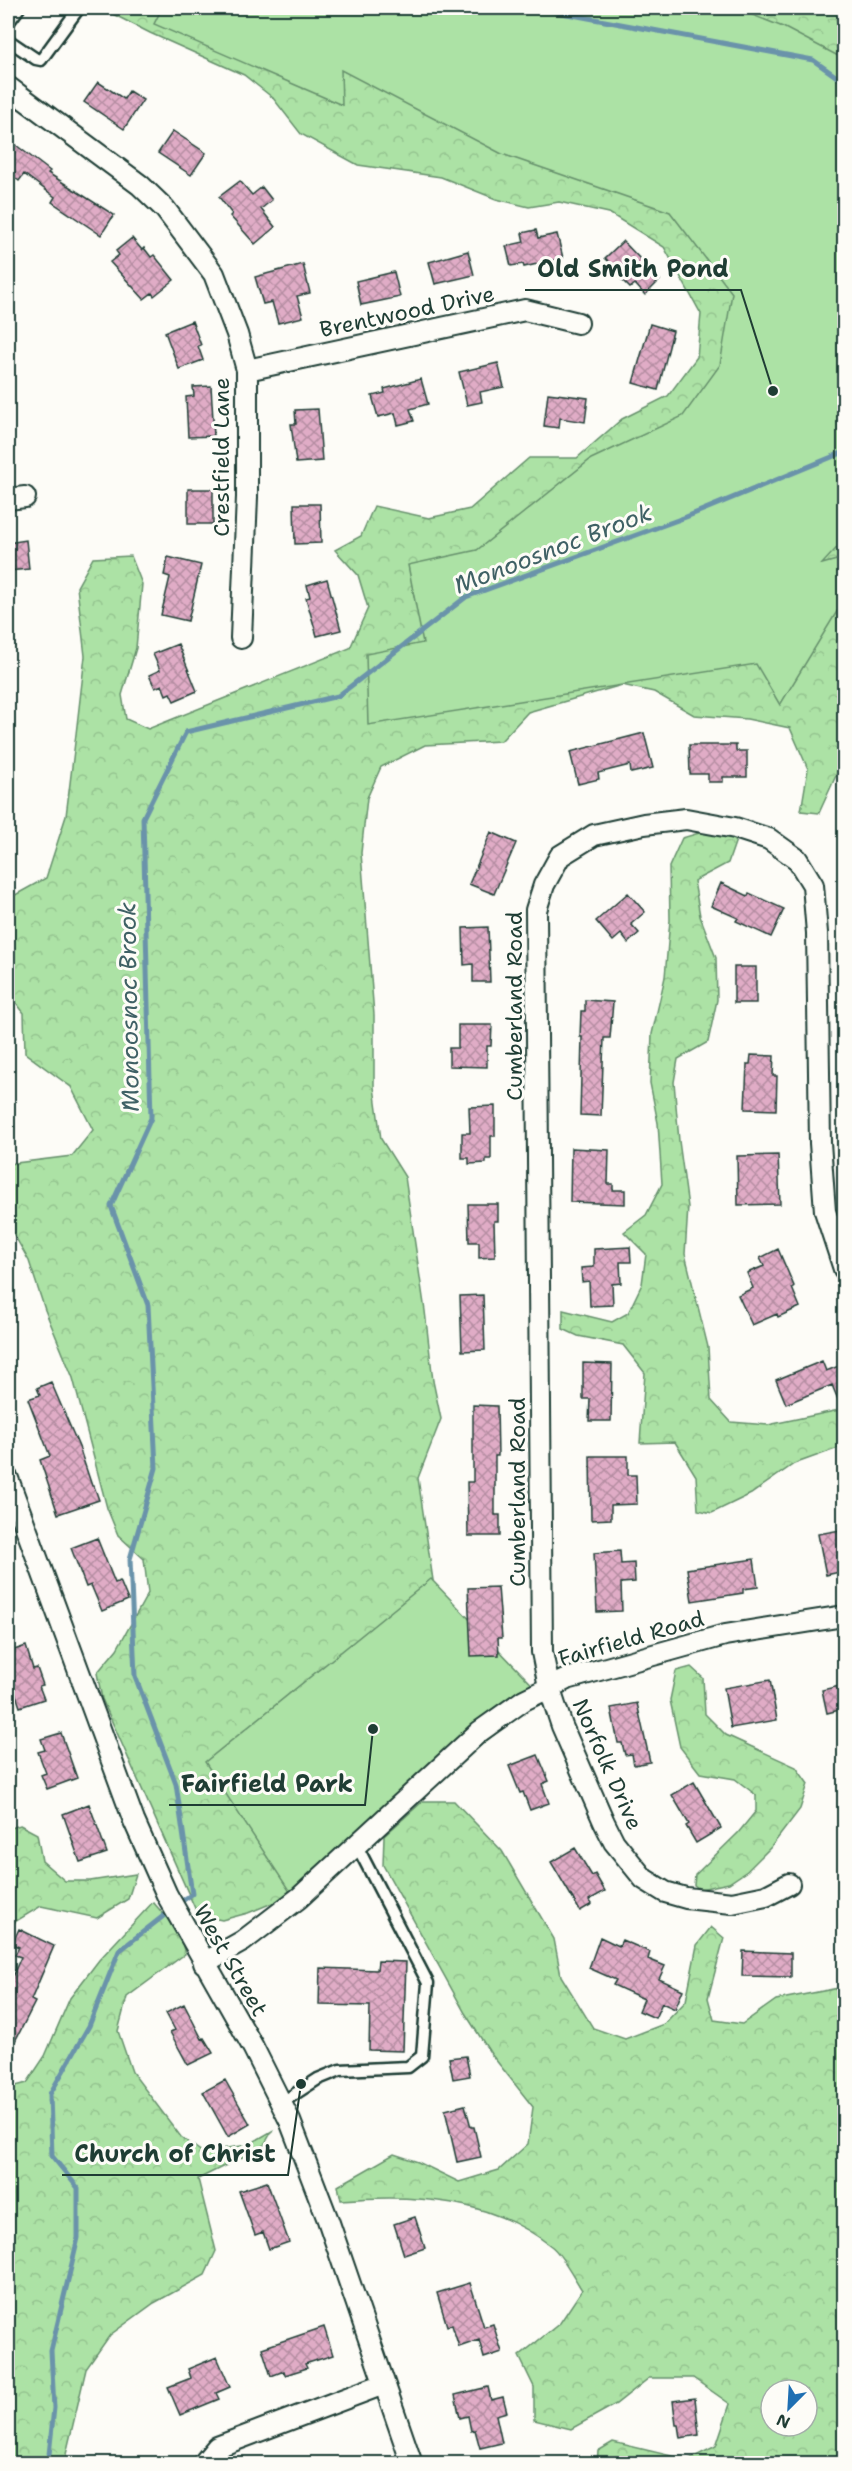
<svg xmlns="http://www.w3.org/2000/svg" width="852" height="2471" font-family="'Shantell Sans',sans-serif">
<defs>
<pattern id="forest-crowns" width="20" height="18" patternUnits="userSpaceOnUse" patternTransform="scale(1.5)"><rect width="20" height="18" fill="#ace2a5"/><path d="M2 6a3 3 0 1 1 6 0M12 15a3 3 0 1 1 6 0" fill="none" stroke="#94c38f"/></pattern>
<pattern id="building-cross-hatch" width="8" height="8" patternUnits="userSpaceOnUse" patternTransform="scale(1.5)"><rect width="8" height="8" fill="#e0acc6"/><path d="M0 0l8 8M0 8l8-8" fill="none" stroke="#b58da2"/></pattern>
</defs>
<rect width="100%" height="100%" fill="#fdfcf7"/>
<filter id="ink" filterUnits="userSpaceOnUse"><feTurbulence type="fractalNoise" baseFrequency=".0167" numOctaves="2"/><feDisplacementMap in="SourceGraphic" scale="12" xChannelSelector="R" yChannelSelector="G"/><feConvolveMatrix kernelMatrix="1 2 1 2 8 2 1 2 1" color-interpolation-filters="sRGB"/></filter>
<g filter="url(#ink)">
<path fill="url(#forest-crowns)" stroke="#66906c" stroke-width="1.5" fill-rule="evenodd" d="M101 8H844V758L819 813 801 811 808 769 790 728 747 719 694 715 654 692 622 685 528 712 501 741 425 745 381 767 367 798 361 853 374 1015V1087L381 1139 405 1177 425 1311 433 1381 441 1419 418 1478 445 1662 292 1895 248 1913 222 1920 198 1915 102 1699 97 1673 117 1649 148 1593 144 1559 118 1535 107 1508 73 1378 45 1310 29 1261 8 1224V1164L72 1156 93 1130 71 1087 25 1053 24 1013 8 992V899L46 878 66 816 76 734 85 656 77 587 93 558 131 556 142 584 136 648 122 695 126 719 148 729 350 648 368 608 358 575 335 550 361 536 374 506 429 518 470 509 529 458H577L622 419 668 396 697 357 701 314 664 247 609 213 559 202 529 207 496 199 441 177 358 165 301 134 273 98 244 75 150 33Z
M706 831 737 837 728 863 694 881 700 916 716 958 717 1000 708 1042 678 1059 674 1082 679 1141 688 1207 685 1254 708 1347 711 1400 731 1422 768 1425 844 1409V1446L794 1464 751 1494 712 1513 698 1510 696 1476 675 1442 640 1443 645 1373 623 1345 578 1336 563 1329V1310L612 1322 628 1313 642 1284 646 1254 624 1232 646 1215 662 1184 658 1123 650 1083 652 1034 665 977 670 920 669 867 682 838Z
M691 1667 703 1678 705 1714 726 1735 796 1767 808 1784 800 1809 771 1847 747 1871 729 1883 700 1889 694 1885 695 1875 738 1833 756 1811V1795L735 1779 700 1773 680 1747 670 1700 676 1671Z
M423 1801H454L502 1851 554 1939 561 1976 593 2028 625 2039 664 2024 686 2001 697 1945 711 1927 724 1938 708 1998 714 2020 742 2024 776 2000 844 1987V2463H597L598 2451 613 2442 688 2460 716 2446 730 2404 693 2378H649L616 2404 571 2429 534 2420V2387L519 2356 560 2323 582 2290C574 2278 562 2254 551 2246 490 2198 415 2194 341 2200L338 2186 394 2154 418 2162 459 2182 499 2170 528 2144 533 2107 491 2054 465 2013 383 1865 384 1836ZM771 2390H807V2426H771Z
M20 1825 37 1834 42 1861 65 1881H90L136 1874 128 1899 97 1918 41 1906 8 1926V1829Z
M153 1902 179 1932 185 1954 127 1997 118 2031 132 2072 181 2137 202 2152 248 2145 272 2131 263 2147 198 2179 216 2251 205 2275 154 2303 110 2335 86 2369 64 2463H8V2088L27 2083 45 2056 70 1998 99 1960Z"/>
<path fill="#ace2a5" stroke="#66906c" stroke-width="1.5" d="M162 8H735L783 27 844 59V540L822 564 844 558V600L780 705 756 664 368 725 366 654 423 643 408 565 477 550 591 459 683 416 720 365 732 293 670 212 502 154 341 70 342 105 154 24Z
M431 1579 543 1696 292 1895 205 1762Z"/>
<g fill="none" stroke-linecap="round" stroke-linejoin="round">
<path stroke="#6b93aa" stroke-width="5" d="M535 8 813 60 844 82
M178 1904 192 1894 176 1784 135 1676 130 1559 156 1468 148 1305 111 1206 151 1118 143 818 186 732 338 696 466 597 686 517 844 452
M48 2464 54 2408 51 2351 78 2238V2188L52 2156 50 2094 89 2026 119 1951 171 1910"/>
</g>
<path fill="url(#building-cross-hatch)" stroke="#1f3d34" stroke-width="1.5" d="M98 82 124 99 129 91 143 100 124 129 84 102Z
M173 131 206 153 191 175 158 153Z
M8 139 50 171 48 173 114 215 101 235 52 202 55 197 24 174 19 181 8 172Z
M240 181 252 195 262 187 272 200 261 209 275 227 255 244 230 216 232 214 219 197Z
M536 230 538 238 557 234 563 258 524 267 523 264 511 266 506 246 524 242 522 233Z
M132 238 142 250 144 248 151 257 154 255 174 280 154 296 152 293 144 299 110 262 119 255 116 251Z
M623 241 660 280 645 295 635 284 630 288 617 275 620 272 605 258Z
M468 251 474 275 435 284 429 262Z
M303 264 310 293 297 296 303 317 278 323 272 302 263 304 255 277Z
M394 272 400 297 361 305 356 281Z
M192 321 201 345 198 346 203 360 179 369 165 332Z
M650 324 673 331 658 390 633 383Z
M498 363 504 387 480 392 482 402 467 405 459 372Z
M421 379 428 404 410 409 414 421 398 425 395 413 378 417 372 396 385 393 384 389Z
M211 386 214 436 188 437 186 397 194 396 193 387Z
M548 393 588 398 585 422 560 418 559 428 544 426Z
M318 409 322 461 296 463 291 424H296L295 410Z
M188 489H213V524H188Z
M294 504H320L321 543 295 544Z
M26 540 29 569 8 571V543Z
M168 557 201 565 188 621 161 615 170 577 164 575Z
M327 579 341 630 317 636 306 598 310 597 307 585Z
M178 644 197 691 174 701 170 693 166 695 162 685 155 688 149 675 160 670 153 654Z
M644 733 653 768 631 773 630 765 598 773 599 779 578 784 570 752Z
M689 745H736V751H747V777H723V782H708V774H690Z
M491 832 516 843 494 894 469 884Z
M721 883 748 896 749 893 784 909 771 937 736 921 738 918 711 906Z
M628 893 645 912 631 924 639 933 628 943 621 934 613 941 596 921Z
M488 927 490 982H473V964L464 965 463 928Z
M734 967H756V1003H734Z
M585 1000 613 1002 610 1038H604L601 1116 580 1115 582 1037H580L581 1011H585Z
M458 1025H492L491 1046H487V1067L449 1066V1048H458Z
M751 1055 774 1056 773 1076H777L776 1110 745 1109 747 1064H750Z
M495 1106V1136H491V1159H486V1163L469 1164V1158H462V1133H470L469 1107Z
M571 1148 609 1150 608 1184H613V1190H625V1204L570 1202Z
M778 1155 780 1204 738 1205 737 1156Z
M468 1204H498V1221H494L495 1257 479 1258V1242H469Z
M630 1247 631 1262H620L621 1283 612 1284 613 1305 590 1306 589 1281 582 1282 581 1268 594 1267V1249Z
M778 1249 794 1286 792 1288 800 1307 778 1317 777 1314 752 1325 738 1295 753 1288 747 1273 764 1266 760 1258Z
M483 1295 485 1350 462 1351 460 1296Z
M822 1361 826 1371 844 1364V1414L832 1385 786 1404 776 1380Z
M583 1363 612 1364 611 1421H589L590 1399H583Z
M51 1382 79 1447 92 1486H94L99 1500 58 1514 40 1460 50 1456 28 1399 40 1395 37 1388Z
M473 1405 497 1406 498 1456H495V1515H500V1536H468L467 1482H473Z
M590 1456H628V1475H636L637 1504 611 1505V1519L591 1520Z
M840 1530 844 1546V1571L826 1575 818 1534Z
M97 1538 115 1583 120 1581 128 1600 102 1611 91 1585 86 1587 71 1548Z
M620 1551 621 1564 634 1563 635 1582 621 1583 622 1611 597 1612 594 1553Z
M754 1559 758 1587 743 1589V1593L692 1601 687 1569Z
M498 1587 502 1638H498L499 1655 471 1656 468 1588Z
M26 1646 33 1669 37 1668 43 1685 39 1686 44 1699 20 1707 15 1692 8 1694V1652Z
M770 1680 777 1720 731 1728 724 1688Z
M844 1685V1709L827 1713 822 1690Z
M637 1703 650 1762 634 1765 632 1754 625 1755 622 1743H618L611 1708Z
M61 1733 77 1778 47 1789 41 1775 46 1773 38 1752 45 1750 41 1739Z
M538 1755 549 1781 542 1784 549 1803 530 1810 523 1792 520 1793 509 1766Z
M694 1782 721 1828 696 1843 686 1826 689 1824 672 1795Z
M89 1804 107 1853 80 1862 63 1814Z
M575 1848 592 1876 595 1874 605 1891 589 1900 592 1904 580 1911 551 1862Z
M19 1929 54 1946 31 2000 35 2002 8 2055V1986L21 1957 15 1955 19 1947 12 1944Z
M600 1937 619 1946 622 1940 650 1952 648 1959 665 1966 659 1979 683 1990 675 2009 662 2003 655 2018 639 2011 644 1999 613 1985 616 1980 589 1968Z
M743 1951 791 1953V1977L742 1976Z
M378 1961 406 1962 403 2051 369 2050 370 2006 319 2005 320 1968 377 1970Z
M184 2004 202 2039 204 2038 213 2053 188 2065 170 2032 175 2030 166 2013Z
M466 2056 470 2076 453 2079 449 2058Z
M225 2080 250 2124 228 2137 203 2092Z
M465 2105 471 2127H474L481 2157 457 2162 445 2110Z
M267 2182 289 2242 269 2249 263 2232 255 2235 239 2191Z
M415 2217 425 2248 404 2255 394 2224Z
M470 2283 484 2327 493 2324 502 2352 484 2358 479 2340 459 2347 452 2325 447 2326 437 2293Z
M324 2327 333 2355 305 2364 307 2368 285 2375 284 2371 271 2376 262 2348Z
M217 2357 230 2387 216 2393 219 2399 180 2415 168 2387 191 2378 188 2369Z
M488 2387 491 2400 503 2397 507 2412 496 2415 502 2443 480 2448 475 2430 471 2431 468 2416 460 2418 455 2395Z
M695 2398 699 2435 680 2438 678 2425H676L673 2401Z"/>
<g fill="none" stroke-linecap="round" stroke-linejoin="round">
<g stroke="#1f3d34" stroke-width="15">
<path id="service" d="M8 23 19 8
M8 40 36 59 41 60 79 8
M281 2103 318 2079 340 2070 408 2067 422 2056 428 1983 357 1846"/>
</g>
<g stroke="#1f3d34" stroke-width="24">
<path id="minor" d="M8 87 140 185 165 209 214 274 237 334 247 370V497L241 638
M247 370 525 310 578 323
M8 499 25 497
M8 1479 134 1821 167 1895 253 2047 290 2121 328 2220 412 2464
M789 1884 766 1896 732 1903 686 1898 665 1892 644 1879 614 1842 604 1822 562 1726 549 1687 542 1652 536 910 544 885 560 856 594 835 644 824 686 819 735 828 769 839 797 859 813 885 817 933 820 1143 825 1211 844 1269
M204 1963 243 1941 299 1898 479 1732 524 1700 567 1679 725 1635 844 1616
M203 2464 217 2447 384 2384"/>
</g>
<use href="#service" stroke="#fdfcf7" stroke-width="10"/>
<use href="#minor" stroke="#fdfcf7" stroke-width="20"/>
</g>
</g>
<g text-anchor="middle" stroke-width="6" stroke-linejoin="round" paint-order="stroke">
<g font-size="22" fill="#1f3d34" stroke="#fdfcf7">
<text transform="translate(407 311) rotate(-12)" y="8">Brentwood Drive</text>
<text transform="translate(221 457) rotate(-90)" y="8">Crestfield Lane</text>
<text transform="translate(514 1006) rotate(-90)" y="8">Cumberland Road</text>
<text transform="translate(517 1492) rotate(-90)" y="8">Cumberland Road</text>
<text transform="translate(631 1638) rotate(-16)" y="8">Fairfield Road</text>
<text transform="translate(608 1764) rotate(66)" y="8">Norfolk Drive</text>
<text transform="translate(231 1960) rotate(60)" y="8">West Street</text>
</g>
<g font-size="24" font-style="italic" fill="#3f6165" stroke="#fdfcf7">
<text transform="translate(553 549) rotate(-21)" y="8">Monoosnoc Brook</text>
<text transform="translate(129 1007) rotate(-91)" y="8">Monoosnoc Brook</text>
</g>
</g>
<path fill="none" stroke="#1f3d34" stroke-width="2" d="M773 391L741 290H525M373 1729L365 1805H169M301 2084L288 2175H62"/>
<g fill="#1f3d34" stroke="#fdfcf7" stroke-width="2">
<circle cx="773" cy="391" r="6"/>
<circle cx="373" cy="1729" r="6"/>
<circle cx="301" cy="2084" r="6"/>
</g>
<g font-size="24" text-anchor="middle" font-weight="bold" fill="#1f3d34" stroke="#fdfcf7" stroke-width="6" stroke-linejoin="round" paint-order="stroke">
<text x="633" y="277">Old Smith Pond</text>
<text x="267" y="1792">Fairfield Park</text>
<text x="175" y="2162">Church of Christ</text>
</g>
<rect width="852" height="2471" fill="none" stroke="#fdfcf7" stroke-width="30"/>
<rect x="15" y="15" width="822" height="2441" fill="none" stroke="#1f3d34" stroke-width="2" filter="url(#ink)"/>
<g transform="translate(789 2408) rotate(204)"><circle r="28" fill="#fdfcf7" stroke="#a4b0a9" stroke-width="1.5"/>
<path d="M0-4.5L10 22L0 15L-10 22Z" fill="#1f6fb2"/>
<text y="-9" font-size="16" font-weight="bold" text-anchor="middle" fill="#1f3d34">N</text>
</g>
</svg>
